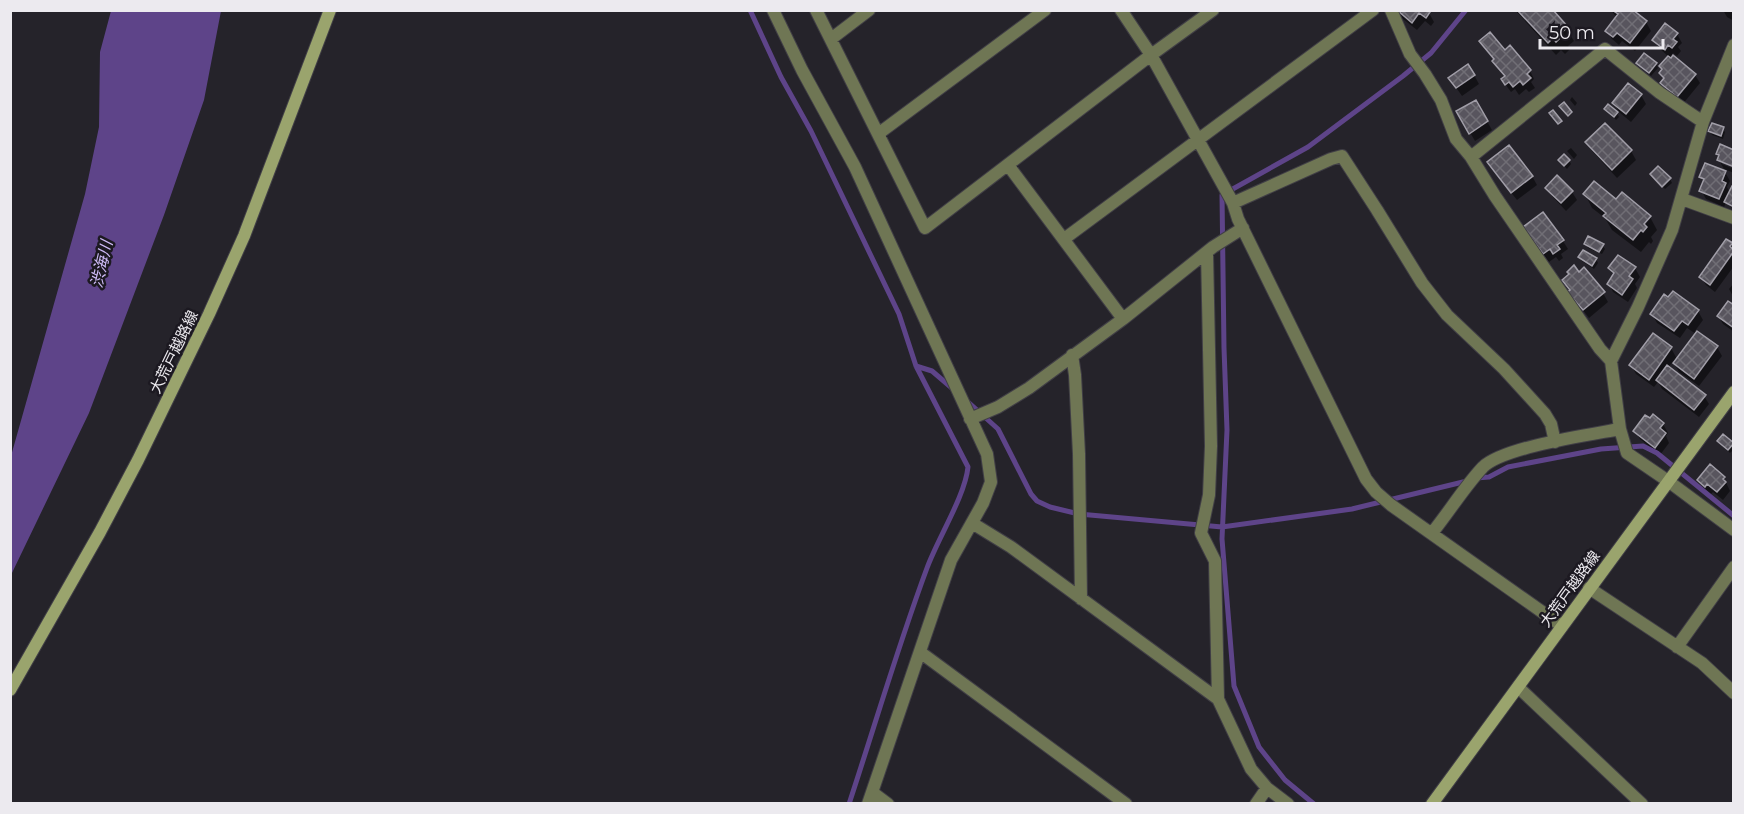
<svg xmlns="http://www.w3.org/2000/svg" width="1744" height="814" font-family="Montserrat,'Noto Sans JP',sans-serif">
<defs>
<pattern id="building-cross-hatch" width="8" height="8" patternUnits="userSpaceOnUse" patternTransform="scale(1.5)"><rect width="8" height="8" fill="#58555e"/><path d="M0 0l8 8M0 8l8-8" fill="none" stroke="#706e75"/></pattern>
</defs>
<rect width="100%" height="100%" fill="#25232a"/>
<path fill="#5e4489" d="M111 11H221L204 100 164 215 89 413 11 575V456L85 194 99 127 100 52Z"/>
<path fill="#0007" d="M1515 10H1554L1574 41 1568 46 1570 49 1565 54 1561 50 1556 55Z
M1611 10H1631L1646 22 1651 31 1635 51 1622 41 1619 45 1612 39 1607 31 1617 18Z
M1723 10H1734V21L1727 17Z
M1399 11 1429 13 1434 22 1431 26 1425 21 1417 30 1403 19Z
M1677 34 1682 43 1678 47 1681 51 1677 56 1673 53 1671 56 1695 75 1700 83 1682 105 1667 92 1662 83 1665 80 1661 73 1663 71 1661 66 1669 57 1659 48 1654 40Z
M1504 52 1530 71 1534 79 1531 82 1535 88 1529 92 1526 89 1519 95 1515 89 1511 92 1508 88 1503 80 1505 78 1493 61Z
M1638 63 1656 64 1658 68 1651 76Z
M1474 75 1479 84 1462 96 1455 86Z
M1628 85 1641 95 1646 104 1631 122 1619 112 1614 104Z
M1572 97 1577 103 1575 106 1570 100Z
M1476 102 1492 130 1475 141 1458 112Z
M1606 109 1617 113 1619 117 1616 120Z
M1605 125 1631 151 1636 160 1617 178 1592 151 1587 143Z
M1723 129 1725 132 1723 139 1712 135 1710 131Z
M1721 146 1722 164 1734 169V173L1724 169 1719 160 1717 154Z
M1571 148 1577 155 1574 159 1567 151Z
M1569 160 1571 164 1567 169 1560 161Z
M1494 171 1532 176 1537 185 1517 200Z
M1725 172 1730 181 1727 187 1730 193 1734 189V209L1726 203 1724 207 1706 199 1701 190 1704 182 1701 177Z
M1652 175 1670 179 1672 183 1665 189Z
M1547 188 1572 192 1577 200 1566 211 1552 196Z
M1585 194 1617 201 1650 217 1657 230 1651 237 1653 241 1651 244 1649 242 1641 252 1612 230 1605 218 1592 208Z
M1530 236 1563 241 1568 249 1561 254 1563 258 1559 261 1556 257 1549 262Z
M1586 244 1602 245 1605 249 1602 254 1588 248Z
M1731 244 1734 248V266L1715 292 1706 285 1701 277Z
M1579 258 1596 259 1598 263 1594 269 1582 261Z
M1610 268H1635L1640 277 1635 284 1637 288 1628 302 1613 292 1609 284 1614 276Z
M1579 274 1603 293 1608 302 1589 318 1569 292Z
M1734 283V298L1729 289Z
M1734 307V332L1723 324 1718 316Z
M1698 311 1703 320 1695 331 1717 347 1722 356 1699 386 1679 372 1673 361 1668 368 1704 396 1709 404 1699 417 1662 389 1658 382 1654 387 1636 374 1631 365 1653 335 1671 348 1677 359 1696 334 1687 328 1680 338 1657 323 1652 314Z
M1663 424 1668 433 1666 436 1669 443 1660 455 1640 439 1635 431Z
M1719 441 1732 444 1734 449 1730 453Z
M1724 478 1730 491 1723 500 1713 492 1711 494 1704 488 1699 480Z"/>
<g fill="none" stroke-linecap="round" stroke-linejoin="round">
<path stroke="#5e4489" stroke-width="5" d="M750 10 781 77 811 131 899 314 916 366 968 467C965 496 938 538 927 568 898 646 875 725 849 804
M916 366 932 371 953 389
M967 401 998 429 1031 494 1037 501 1050 507 1079 514 1222 527 1352 509 1467 481
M1476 478 1489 477 1508 467 1601 449 1643 446 1657 453 1734 516
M1314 804 1285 780 1259 747 1234 686 1222 539 1227 430 1224 348 1222 195 1308 147 1403 76 1431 53 1466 10"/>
</g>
<path fill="url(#building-cross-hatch)" stroke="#a19ea8" stroke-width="1.5" d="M1397 10H1428L1430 12 1426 18 1419 13 1412 23Z
M1517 10H1553L1568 27 1561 33 1563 35 1556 42 1553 38 1548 43Z
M1612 10H1633L1647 21 1630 43 1617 33 1613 37 1605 31 1618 14Z
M1665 23 1678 33 1673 39 1677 42 1672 48 1668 45 1665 50 1652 40Z
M1490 32 1505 50 1510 45 1531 70 1527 74 1531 78 1523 85 1520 81 1513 87 1509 82 1505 85 1501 79 1505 76 1492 61 1494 59 1479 41Z
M1644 53 1657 63 1649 73 1636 63Z
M1673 55 1696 74 1677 97 1660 83 1664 78 1659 73 1662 69 1659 66 1668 56 1671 58Z
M1468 64 1475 75 1456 88 1448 78Z
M1628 83 1642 94 1626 114 1612 103Z
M1476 100 1488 121 1469 134 1456 111Z
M1564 102 1572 112 1568 116 1559 106Z
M1608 104 1618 112 1614 117 1604 109Z
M1553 110 1562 121 1558 124 1549 113Z
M1605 123 1632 150 1612 170 1585 142Z
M1712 123 1724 127 1721 136 1708 131Z
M1720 144 1734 150V167L1717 160 1719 155 1716 154Z
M1509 145 1533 176 1511 193 1487 162Z
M1564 154 1570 160 1564 166 1558 160Z
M1705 163 1726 171 1722 181 1726 183 1719 199 1699 191 1704 179 1699 177Z
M1658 166 1671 178 1662 187 1650 174Z
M1557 175 1573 191 1561 203 1545 188Z
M1594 181 1616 199 1622 192 1651 216 1644 224 1647 227 1643 232 1641 230 1633 240 1603 216 1606 213 1583 194Z
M1732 186 1734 187V207L1724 202Z
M1543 212 1564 240 1557 245 1560 249 1553 254 1550 249 1543 254 1523 227Z
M1588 236 1604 244 1599 252 1584 244Z
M1726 239 1733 243 1730 246 1734 251 1710 285 1699 277Z
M1583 250 1597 258 1592 266 1578 257Z
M1618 255 1636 267 1629 276 1633 279 1622 295 1607 284 1614 273 1608 268Z
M1574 265 1579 272 1584 267 1605 292 1583 310 1567 292 1570 290 1562 280 1569 274 1567 272Z
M1673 291 1699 310 1688 325 1682 321 1674 331 1650 314 1664 294 1668 297Z
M1728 301 1734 305V328L1717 316Z
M1697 331 1718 346 1694 379 1673 363Z
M1653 333 1672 347 1649 380 1629 365Z
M1667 365 1706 395 1694 410 1656 380Z
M1653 414 1664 423 1660 428 1666 433 1655 448 1633 431 1645 415 1650 418Z
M1723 434 1734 443 1728 450 1717 441Z
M1710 464 1725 477 1723 479 1726 482 1717 492 1707 484 1705 487 1697 480Z"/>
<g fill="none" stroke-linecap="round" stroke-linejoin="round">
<g stroke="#413f46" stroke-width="14">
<path id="street" d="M773 10 802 70 855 167 987 454 991 482 983 503 951 560 868 804
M816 10 925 228 1151 55 1213 10
M1121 10 1151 55 1233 203 1238 219 1366 479 1376 492 1391 505 1562 626
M1391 10 1410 54 1425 74 1441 100 1456 139 1471 157 1495 196 1600 349 1611 361
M831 39 869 10
M1734 45 1703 122 1672 230 1638 307 1611 361 1620 429 1627 453 1668 481 1734 530
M878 134 1045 10
M1471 157 1605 49 1660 93 1703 122
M1008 165 1123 319
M1682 199 1734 218
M1233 203 1331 159 1342 156 1377 210 1422 283 1447 315 1504 369 1545 414 1551 424 1555 442
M1064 239 1373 10
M1207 252 1211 446 1209 495 1201 533 1215 561 1218 699 1251 769 1267 788 1288 804
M1072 355 1075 375 1079 454 1081 599
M970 419 998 407 1029 388 1123 319 1213 247 1243 228
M972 523 1011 547 1218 699
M1432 533C1449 512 1465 486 1483 467 1504 447 1588 435 1620 429
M1589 588 1702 663 1734 693
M1677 647 1734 567
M920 652 1126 804
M1518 687 1642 804
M872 792 888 804
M1256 804 1267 788"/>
</g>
<g stroke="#413f46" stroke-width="14">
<path id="secondary" d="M10 690 100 532 138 460 209 314 244 236 330 10
M1432 804 1734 392"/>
</g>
<use href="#street" stroke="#6f7654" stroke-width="12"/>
<use href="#secondary" stroke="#9aa46d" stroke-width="12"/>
</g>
<g text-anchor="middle" stroke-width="5" stroke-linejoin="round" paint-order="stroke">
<g font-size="15" fill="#eceaef" stroke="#1c1921">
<text transform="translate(174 352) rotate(-64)" y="5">大荒戸越路線</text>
<text transform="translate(1570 589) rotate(-54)" y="5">大荒戸越路線</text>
</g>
<g font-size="16" font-style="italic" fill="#cebbf7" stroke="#1c1921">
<text transform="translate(101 264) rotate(-77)" y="6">渋海川</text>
</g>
</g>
<rect width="1744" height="814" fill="none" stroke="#eceaef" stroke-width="24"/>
<path d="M1540 39v9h123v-9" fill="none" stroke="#eceaef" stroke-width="3"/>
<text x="1549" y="39" font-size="18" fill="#eceaef" stroke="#1c1921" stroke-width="4.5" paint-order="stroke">50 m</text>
</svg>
